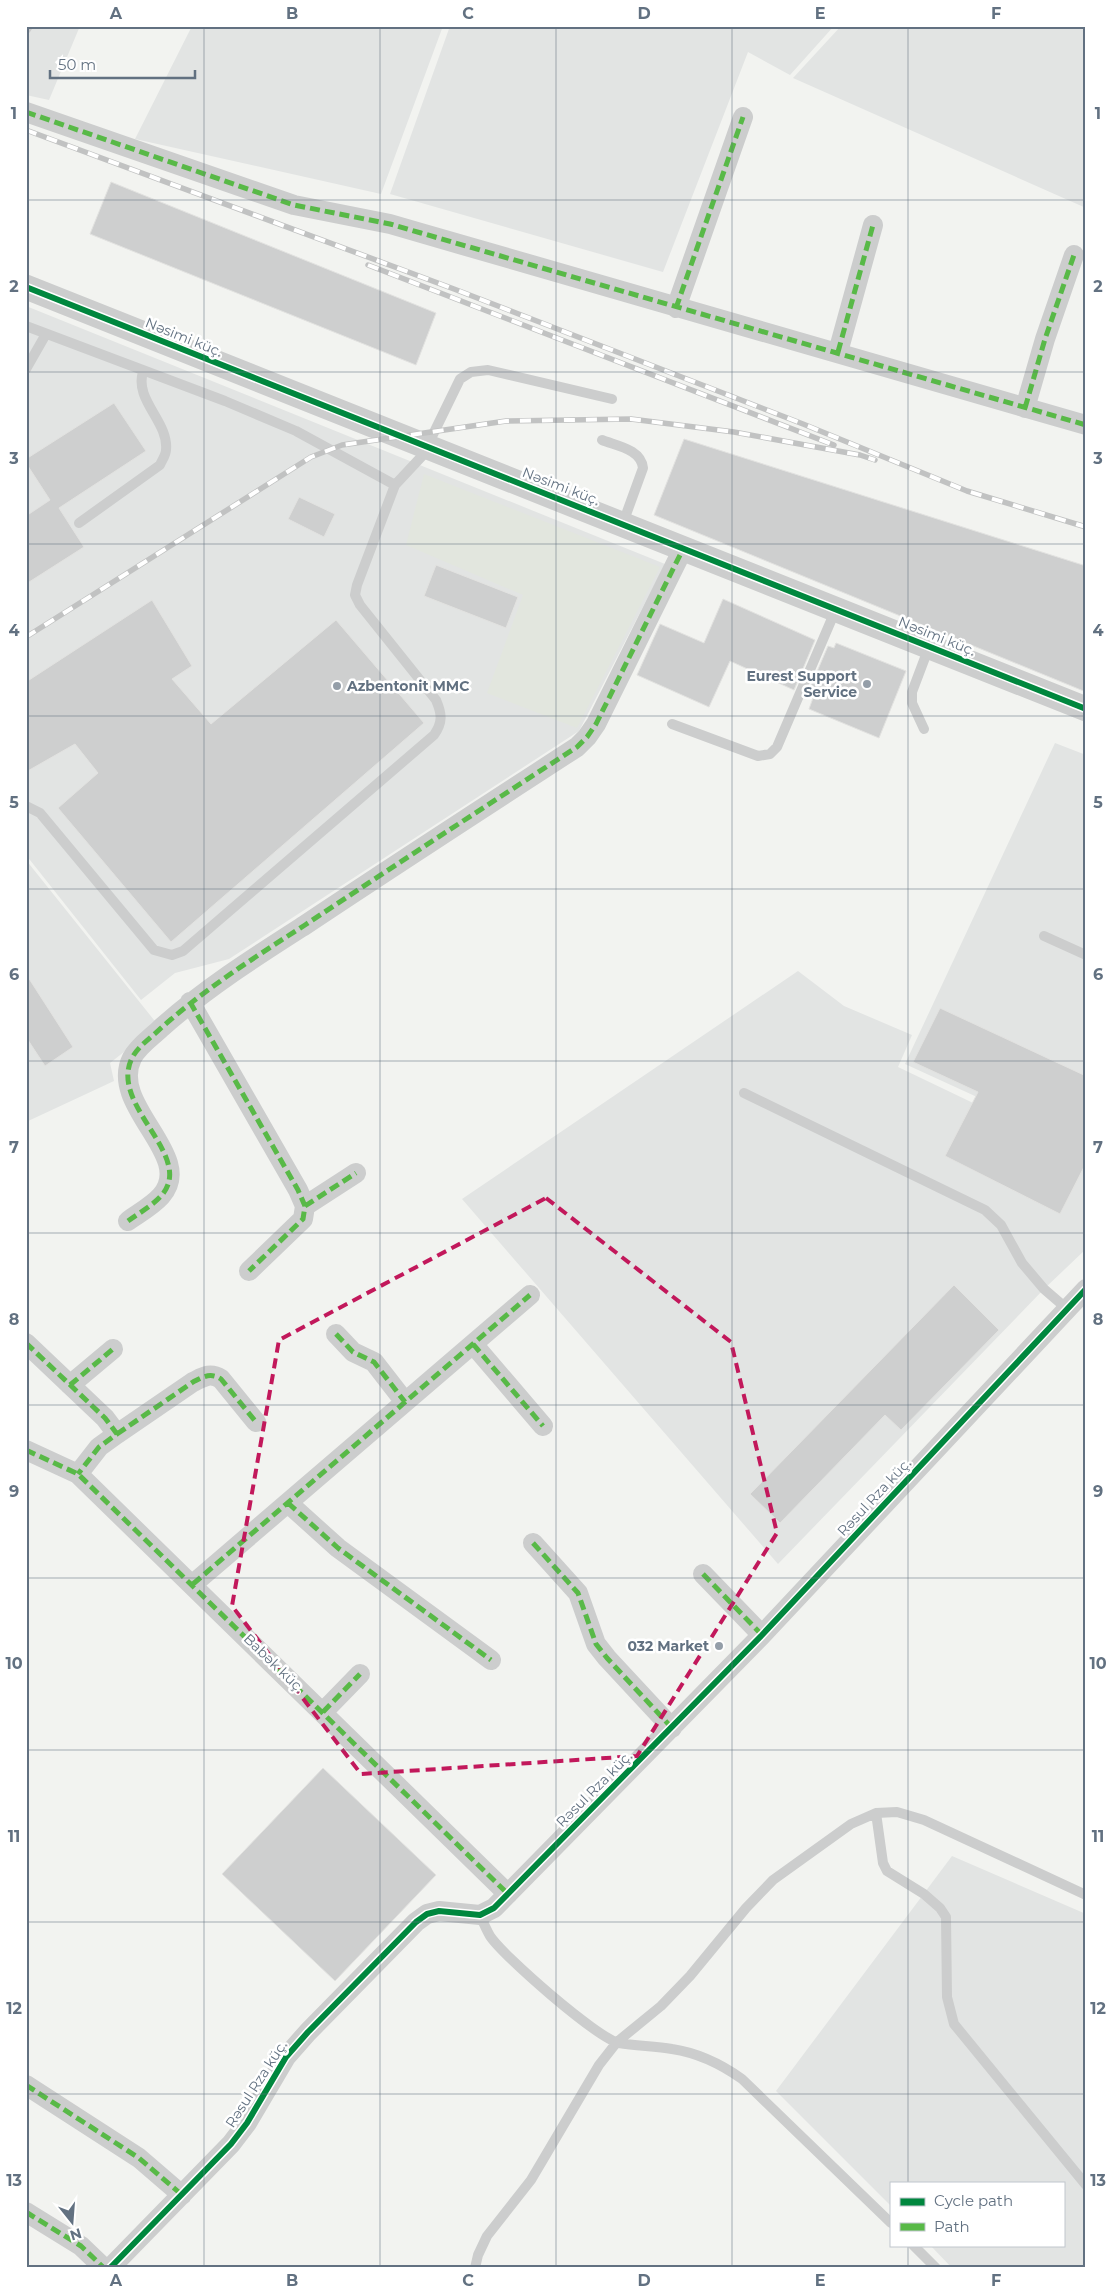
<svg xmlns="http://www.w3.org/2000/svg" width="1112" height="2294" font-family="Montserrat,sans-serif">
<rect width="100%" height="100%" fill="#f2f3f0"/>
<path fill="#e2e4e3" d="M26 26H80L49 100 26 95Z
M192 26H443L381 194 135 139Z
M450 26H834L790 75 748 52 663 272 390 194Z
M841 26H1086V208L793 78Z
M26 306 665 564 579 731 229 959 175 973 141 1000 26 855Z
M1055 743 1086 755V1147L905 1064Z
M26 860 158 1025 110 1063 114 1081 26 1122Z
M798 971 844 1006 912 1035 898 1067 1086 1157V1249L1044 1289 778 1564 462 1199Z
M952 1856 1086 1914V2268H952L930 2245H1063V2183H891V2206L776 2091Z"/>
<path fill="#e2e6de" d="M424 474 660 567 577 728 487 693 523 595 406 545Z"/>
<path fill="#cecfcf" stroke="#e2e2e0" d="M111 182 436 313 416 365 90 234Z
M114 403 146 451 59 508 84 547 26 584V516L50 500 26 463V459Z
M684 439 1086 566V692L654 515Z
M299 497 335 514 324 537 288 519Z
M436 565 518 597 506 628 424 596Z
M723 599 815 640 794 690 730 661 709 707 637 675 660 624 704 643Z
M152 600 192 666 172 679 211 724 336 620 424 723 171 942 58 808 98 773 75 744 26 772V682Z
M836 643 906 671 879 738 809 709 813 698 807 695 828 646 834 648Z
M26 974 73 1047 45 1066 26 1037Z
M940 1008 1086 1076V1163L1060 1214 945 1156 978 1092 913 1062Z
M954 1285 999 1330 901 1430 885 1415 780 1523 750 1494Z
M323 1768 436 1875 335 1981 222 1874Z"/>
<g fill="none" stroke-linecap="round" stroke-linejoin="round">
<path stroke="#cccdcd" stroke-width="10" d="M26 29 28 26
M26 326 225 401 296 431 395 485
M26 369 46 334
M602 440C617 446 641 449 643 468L623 523
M79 523 160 465C162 460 166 455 166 450 169 422 134 400 143 372
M672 724 758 756 770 754 777 747 836 609
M924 729 912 703V692L929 647
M26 806 40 813 154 950 172 955 183 951 434 735C443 722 442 714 436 700L360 605 355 595 357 585 395 485 423 455 460 379 471 372 488 370 612 399
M1044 936 1086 955
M744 1093 985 1210 1001 1225 1022 1263 1044 1289 1066 1308
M876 1813 883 1863 887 1871 924 1894 940 1908 946 1917 947 1997 954 2024 1086 2185
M480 1915C483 1922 486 1929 490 1936 503 1956 597 2038 619 2043 636 2046 655 2046 672 2049 699 2053 721 2064 742 2079L891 2223
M913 2245 936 2268
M475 2268 478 2255 487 2236 531 2180 599 2065 617 2042 661 2006 690 1976 746 1908 773 1880 851 1824 876 1813 897 1812 924 1820 1086 1895"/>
<path stroke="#cccdcd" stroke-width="20" d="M26 112 294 205 390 224 421 233 1086 425
M676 308 743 117
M838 352 873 225
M1025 408 1045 339 1074 255
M190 1002 298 1190 305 1206 303 1219 249 1271
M305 1206 356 1173
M128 1221C139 1213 152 1206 161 1196 197 1156 108 1106 132 1058 138 1046 152 1037 161 1028 206 988 255 957 305 925 395 865 486 806 577 747L587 737 596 724 684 547
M336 1334 353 1352 374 1362 405 1402
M26 1343 105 1418 117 1434 99 1447 78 1474
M473 1344 543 1426
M70 1385 113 1349
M117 1434 193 1382C203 1377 210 1372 221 1379L256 1422
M26 1450 78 1474 508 1894
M288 1503 338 1548 491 1660
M533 1543 578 1593 596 1644 607 1658 672 1728
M703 1574 762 1635
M193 1584 530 1295
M323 1712 360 1674
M26 2085 139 2158 182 2195
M26 2212 81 2246 104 2268
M110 2268 231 2144 247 2123 286 2057 308 2032 416 1922 427 1914 439 1911 480 1915 494 1908 762 1635 1086 1289"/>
<path stroke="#cccdcd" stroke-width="25" d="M26 287C379 428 733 567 1086 709"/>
<g stroke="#c1c2c2" stroke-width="5.5">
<path id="rail" d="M26 130 454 289 803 424 967 491 1086 527
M368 265 834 445
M26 637 311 457 342 445 506 421 631 419 734 432 860 455 875 460"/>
</g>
<use href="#rail" stroke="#fff" stroke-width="4" stroke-dasharray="11" stroke-linecap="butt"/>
<path stroke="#58b947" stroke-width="5" stroke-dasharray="10 5" stroke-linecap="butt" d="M26 112 294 205 390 224 421 233 1086 425
M676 308 743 117
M838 352 873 225
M1025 408 1045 339 1074 255
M190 1002 298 1190 305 1206 303 1219 249 1271
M305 1206 356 1173
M128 1221C139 1213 152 1206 161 1196 197 1156 108 1106 132 1058 138 1046 152 1037 161 1028 206 988 255 957 305 925 395 865 486 806 577 747L587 737 596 724 684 547
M336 1334 353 1352 374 1362 405 1402
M26 1343 105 1418 117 1434 99 1447 78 1474
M473 1344 543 1426
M70 1385 113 1349
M117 1434 193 1382C203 1377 210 1372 221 1379L256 1422
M26 1450 78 1474 508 1894
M288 1503 338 1548 491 1660
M533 1543 578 1593 596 1644 607 1658 672 1728
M703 1574 762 1635
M193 1584 530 1295
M323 1712 360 1674
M26 2085 139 2158 182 2195
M26 2212 81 2246 104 2268"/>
<g stroke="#fff" stroke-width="9">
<path id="cycleway" d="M26 287C379 428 733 567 1086 709
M110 2268 231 2144 247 2123 286 2057 308 2032 416 1922 427 1914 439 1911 480 1915 494 1908 762 1635 1086 1289"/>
</g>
<use href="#cycleway" stroke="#00873e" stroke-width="6"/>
</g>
<path fill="none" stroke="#c2185b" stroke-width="4" stroke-dasharray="10 6" stroke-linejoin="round" d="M546 1198 731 1342 777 1533 637 1756 361 1774 232 1606 279 1340Z"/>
<path fill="none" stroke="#627181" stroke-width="1" stroke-opacity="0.55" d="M204 26V2268M380 26V2268M556 26V2268M732 26V2268M908 26V2183M26 200H1086M26 372H1086M26 544H1086M26 716H1086M26 889H1086M26 1061H1086M26 1233H1086M26 1405H1086M26 1578H1086M26 1750H1086M26 1922H1086M26 2094H1086M908 2245V2268"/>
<g fill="#949ea8" stroke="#fff" stroke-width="2">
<circle cx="867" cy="684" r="5"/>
<circle cx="337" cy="686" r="5"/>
<circle cx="719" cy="1646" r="5"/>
</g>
<g text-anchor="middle" stroke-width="5" stroke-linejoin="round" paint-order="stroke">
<g font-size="14" fill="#627181" stroke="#fff">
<text transform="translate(184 337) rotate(22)" y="5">Nəsimi küç.</text>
<text transform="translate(561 486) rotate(21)" y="5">Nəsimi küç.</text>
<text transform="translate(937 636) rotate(22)" y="5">Nəsimi küç.</text>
<text transform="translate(874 1497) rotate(-47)" y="5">Rəsul Rza küç.</text>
<text transform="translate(274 1663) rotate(44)" y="5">Babək küç.</text>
<text transform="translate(594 1789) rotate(-45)" y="5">Rəsul Rza küç.</text>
<text transform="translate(256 2084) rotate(-57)" y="5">Rəsul Rza küç.</text>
</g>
<g font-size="14" font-weight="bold" fill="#627181" stroke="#fff" text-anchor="end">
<text x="857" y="681">Eurest Support<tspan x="857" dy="16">Service</tspan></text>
<text x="347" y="691" text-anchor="start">Azbentonit MMC</text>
<text x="709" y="1651">032 Market</text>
</g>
</g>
<rect width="1112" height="2294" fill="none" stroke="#ffffff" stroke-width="55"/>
<rect x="890" y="2182" width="175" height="65" fill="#ffffff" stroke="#c0c6cd"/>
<rect x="900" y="2198" width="25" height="8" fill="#00873e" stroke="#c0c6cd"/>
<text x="934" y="2206" font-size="15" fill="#627181">Cycle path</text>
<rect x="900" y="2223" width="25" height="8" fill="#58b947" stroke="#c0c6cd"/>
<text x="934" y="2232" font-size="15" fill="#627181">Path</text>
<g transform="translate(72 2222) rotate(163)" stroke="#ffffff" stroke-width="4" paint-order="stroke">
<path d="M0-4L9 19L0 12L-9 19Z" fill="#627181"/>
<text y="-8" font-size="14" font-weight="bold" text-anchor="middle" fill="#627181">N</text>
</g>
<path d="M50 70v8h145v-8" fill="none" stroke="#627181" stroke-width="2.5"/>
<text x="58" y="70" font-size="15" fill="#627181" stroke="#ffffff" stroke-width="4" paint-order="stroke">50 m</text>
<rect x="28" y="28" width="1056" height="2238" fill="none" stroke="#627181" stroke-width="2"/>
<g font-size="16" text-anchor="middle" font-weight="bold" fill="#627181">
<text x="116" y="19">A</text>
<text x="292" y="19">B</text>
<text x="468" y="19">C</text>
<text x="644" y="19">D</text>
<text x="820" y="19">E</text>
<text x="996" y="19">F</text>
<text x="14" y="119">1</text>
<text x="1098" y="119">1</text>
<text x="14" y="292">2</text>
<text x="1098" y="292">2</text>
<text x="14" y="464">3</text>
<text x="1098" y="464">3</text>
<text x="14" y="636">4</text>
<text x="1098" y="636">4</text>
<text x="14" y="808">5</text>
<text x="1098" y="808">5</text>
<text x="14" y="980">6</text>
<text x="1098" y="980">6</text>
<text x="14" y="1153">7</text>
<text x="1098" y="1153">7</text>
<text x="14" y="1325">8</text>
<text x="1098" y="1325">8</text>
<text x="14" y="1497">9</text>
<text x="1098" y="1497">9</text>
<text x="14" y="1669">10</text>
<text x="1098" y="1669">10</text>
<text x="14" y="1842">11</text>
<text x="1098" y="1842">11</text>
<text x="14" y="2014">12</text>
<text x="1098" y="2014">12</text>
<text x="14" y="2186">13</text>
<text x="1098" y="2186">13</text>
<text x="116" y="2286">A</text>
<text x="292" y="2286">B</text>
<text x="468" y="2286">C</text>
<text x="644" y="2286">D</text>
<text x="820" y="2286">E</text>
<text x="996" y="2286">F</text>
</g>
</svg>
